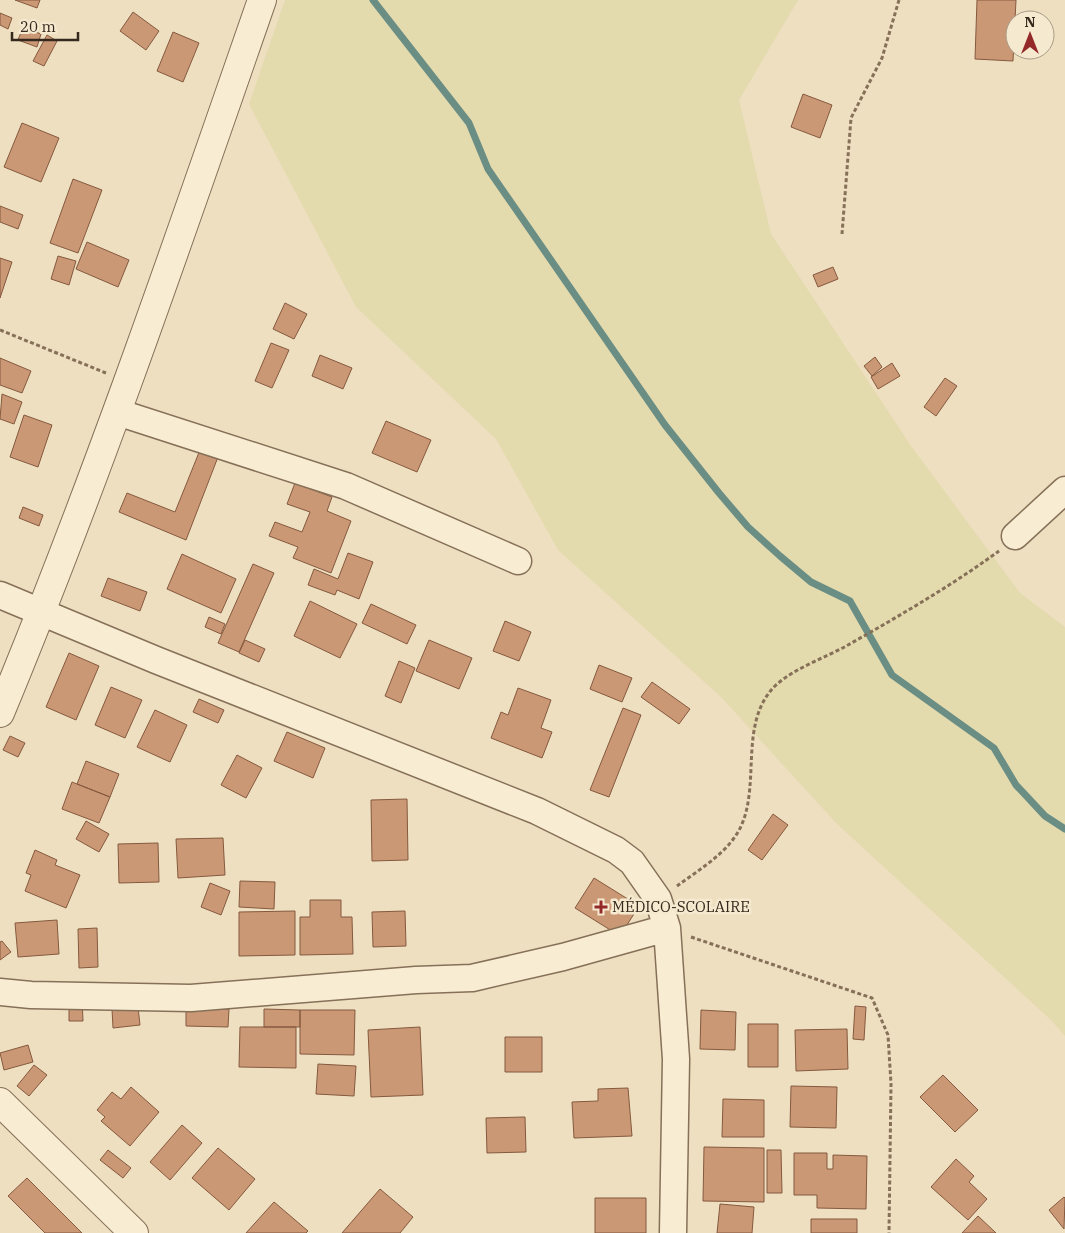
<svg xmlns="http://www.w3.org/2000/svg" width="1065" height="1233" font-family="'IBM Plex Serif',serif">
<rect width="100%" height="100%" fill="#eddfc0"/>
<path fill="#e3daad" d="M285 0H798L739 100 771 234 911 446 1020 593 1065 627V1036L1052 1021 837 824 721 697 558 550 496 439 356 307 249 104Z"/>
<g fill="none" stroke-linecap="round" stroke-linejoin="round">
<path stroke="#6a8d84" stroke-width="7" d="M373 0 469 123 488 169 665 425 719 493 748 527 780 556 811 582 850 601 892 675 994 748 1016 785 1045 816 1065 829"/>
</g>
<path fill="#cb9876" stroke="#85593e" d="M15 0H40L37 8Z
M977 0H1016L1013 61 975 59Z
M133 12 159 31 146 50 120 31Z
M0 13 12 18 8 29 0 25Z
M23 27 41 34 37 47 18 40Z
M173 32 199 43 183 82 157 71Z
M47 35 57 41 44 66 33 61Z
M803 94 832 105 820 138 791 127Z
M22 123 59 138 41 182 4 167Z
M73 179 102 190 78 253 50 243Z
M0 206 23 215 18 229 0 222Z
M87 242 129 260 118 287 76 269Z
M58 256 76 261 69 285 51 279Z
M0 258 12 262 0 298Z
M833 267 838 279 818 287 813 275Z
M285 303 307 314 294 339 273 329Z
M271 343 289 350 272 388 255 381Z
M320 355 352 368 343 389 312 376Z
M875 357 882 367 872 376 864 366Z
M0 358 31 371 22 393 0 385Z
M892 363 900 376 878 389 871 377Z
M945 378 957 386 936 416 924 407Z
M2 394 22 402 14 424 0 419Z
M24 415 52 425 38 467 10 457Z
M386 421 431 440 417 472 372 453Z
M200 450 218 457 186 540 119 512 127 493 175 512Z
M295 483 332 497 327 511 351 521 331 573 293 558 298 547 269 536 275 522 302 532 310 512 287 504Z
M23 507 43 515 39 526 19 518Z
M348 553 373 562 359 599 337 590 335 595 308 585 314 569 338 579Z
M182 554 236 579 221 613 167 589Z
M253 564 274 573 239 652 218 643Z
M108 578 147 592 140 611 101 596Z
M310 601 357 624 340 658 294 636Z
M371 604 416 625 407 644 362 623Z
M209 617 225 624 221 634 205 627Z
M505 621 531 632 519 661 493 651Z
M245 640 265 649 259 662 239 653Z
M429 640 472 658 459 689 416 671Z
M69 653 99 666 76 720 46 707Z
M399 661 415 668 401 703 385 696Z
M599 665 632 678 622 702 590 689Z
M652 682 690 709 679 724 641 697Z
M111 687 142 700 125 738 95 725Z
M518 688 551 700 541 728 552 732 542 758 491 738 501 712 508 715Z
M199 699 224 710 218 723 193 712Z
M623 708 641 715 609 797 590 790Z
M155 710 187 725 170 762 137 747Z
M287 732 325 748 313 778 274 761Z
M10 736 25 743 18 757 3 750Z
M237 755 262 768 246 798 221 785Z
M86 761 119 774 110 797 77 784Z
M72 782 110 797 99 823 62 809Z
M407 799 408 860 372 861 371 800Z
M773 814 788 825 762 860 748 850Z
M86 821 109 834 99 852 76 839Z
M223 838 225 875 178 878 176 839Z
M158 843 159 882 119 883 118 844Z
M35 850 57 860 55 865 80 875 66 908 25 891 31 875 26 873Z
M594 878 639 906 620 936 575 908Z
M240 881 275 882 274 909 239 907Z
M210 883 230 891 221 915 201 907Z
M310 900H341V917H352L353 954 300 955V917H310Z
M295 911V955L239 956V912Z
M405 911 406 946 373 947 372 912Z
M57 920 59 954 18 957 15 923Z
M97 928 98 967 79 968 78 929Z
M2 941 11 952 0 960V942Z
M82 999 83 1021H69V1000Z
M855 1006 866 1007 864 1040 853 1039Z
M138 1007 140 1025 113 1028 112 1009Z
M186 1009H229L228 1027 186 1026Z
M264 1009 300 1010V1027H264Z
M300 1010H355L354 1055 300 1054Z
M701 1010 736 1012 735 1050 700 1049Z
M748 1024H778V1067H748Z
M240 1027H296V1068L239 1067Z
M420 1027 423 1095 371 1097 368 1030Z
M847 1029 848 1069 796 1071 795 1030Z
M505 1037H542V1072H505Z
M28 1045 33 1062 4 1070 0 1053Z
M318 1064 356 1066 354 1096 316 1094Z
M34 1065 47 1075 29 1096 17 1086Z
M943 1075 978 1110 955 1132 920 1097Z
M791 1086 837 1087 836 1128 790 1127Z
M131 1087 159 1112 130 1146 101 1121 105 1117 97 1110 112 1092 121 1099Z
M628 1088 632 1136 574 1138 572 1102 598 1101V1089Z
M723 1099 764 1100V1137H722Z
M525 1117 526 1152 487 1153 486 1118Z
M182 1125 202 1143 170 1180 150 1162Z
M704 1147 764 1148V1202L703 1201Z
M218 1148 255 1179 229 1210 192 1178Z
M108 1150 131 1168 123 1178 100 1160Z
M767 1150H781L782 1193H767Z
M794 1153H827V1169H833V1155L867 1156 866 1209 817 1208V1195H794Z
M956 1159 974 1176 969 1182 987 1199 968 1220 931 1187Z
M27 1178 82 1233H45L8 1196Z
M380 1189 413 1217 400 1233H342Z
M1064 1197 1065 1198 1064 1229 1049 1210Z
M595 1198H646V1233H595Z
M274 1202 308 1231 306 1233H246Z
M720 1204 754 1207 752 1233H717Z
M978 1216 996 1233H962Z
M811 1219H857V1233H811Z"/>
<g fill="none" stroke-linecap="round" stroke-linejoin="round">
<g stroke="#867058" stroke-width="29">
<path id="minor" d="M117 412 346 486 518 561
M1015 536 1065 490
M0 595 156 660 537 811 616 850 632 862 658 899 667 928 676 1059 673 1233
M0 992 31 995 191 998 416 980 472 978 563 957 667 928"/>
</g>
<g stroke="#867058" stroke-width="30">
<path id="tertiary" d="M0 713C97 479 179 239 262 0
M0 1102 134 1233"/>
</g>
<path stroke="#867058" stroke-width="3" stroke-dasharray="4 2.5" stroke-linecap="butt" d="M842 234 851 118 882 58 899 0
M0 330 106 373
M677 886C700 869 731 851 742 824 760 781 739 722 775 686 794 668 825 658 848 645 899 616 951 586 999 551
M691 937 872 998 888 1035 891 1084 889 1233"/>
<use href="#minor" stroke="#f8edd3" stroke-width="26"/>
<use href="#tertiary" stroke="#f8edd3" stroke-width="28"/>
</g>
<path fill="#94292a" stroke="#f5eacf" stroke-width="2" d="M598.5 899.5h5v5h5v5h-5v5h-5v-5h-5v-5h5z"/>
<g text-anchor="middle" stroke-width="5" stroke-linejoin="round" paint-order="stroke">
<g font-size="15" fill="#35281c" stroke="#f5eacf" text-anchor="start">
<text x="612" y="912">MÉDICO-SCOLAIRE</text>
</g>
</g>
<g transform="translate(1030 35)"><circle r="24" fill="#f5eacf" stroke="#a89c87"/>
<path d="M0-4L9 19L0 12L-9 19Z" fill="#94292a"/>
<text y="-8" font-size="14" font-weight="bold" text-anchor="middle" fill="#35281c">N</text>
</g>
<path d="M12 32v8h66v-8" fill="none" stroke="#35281c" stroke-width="2.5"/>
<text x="20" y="32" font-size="15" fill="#35281c" stroke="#f5eacf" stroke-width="4" paint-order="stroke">20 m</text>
</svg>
